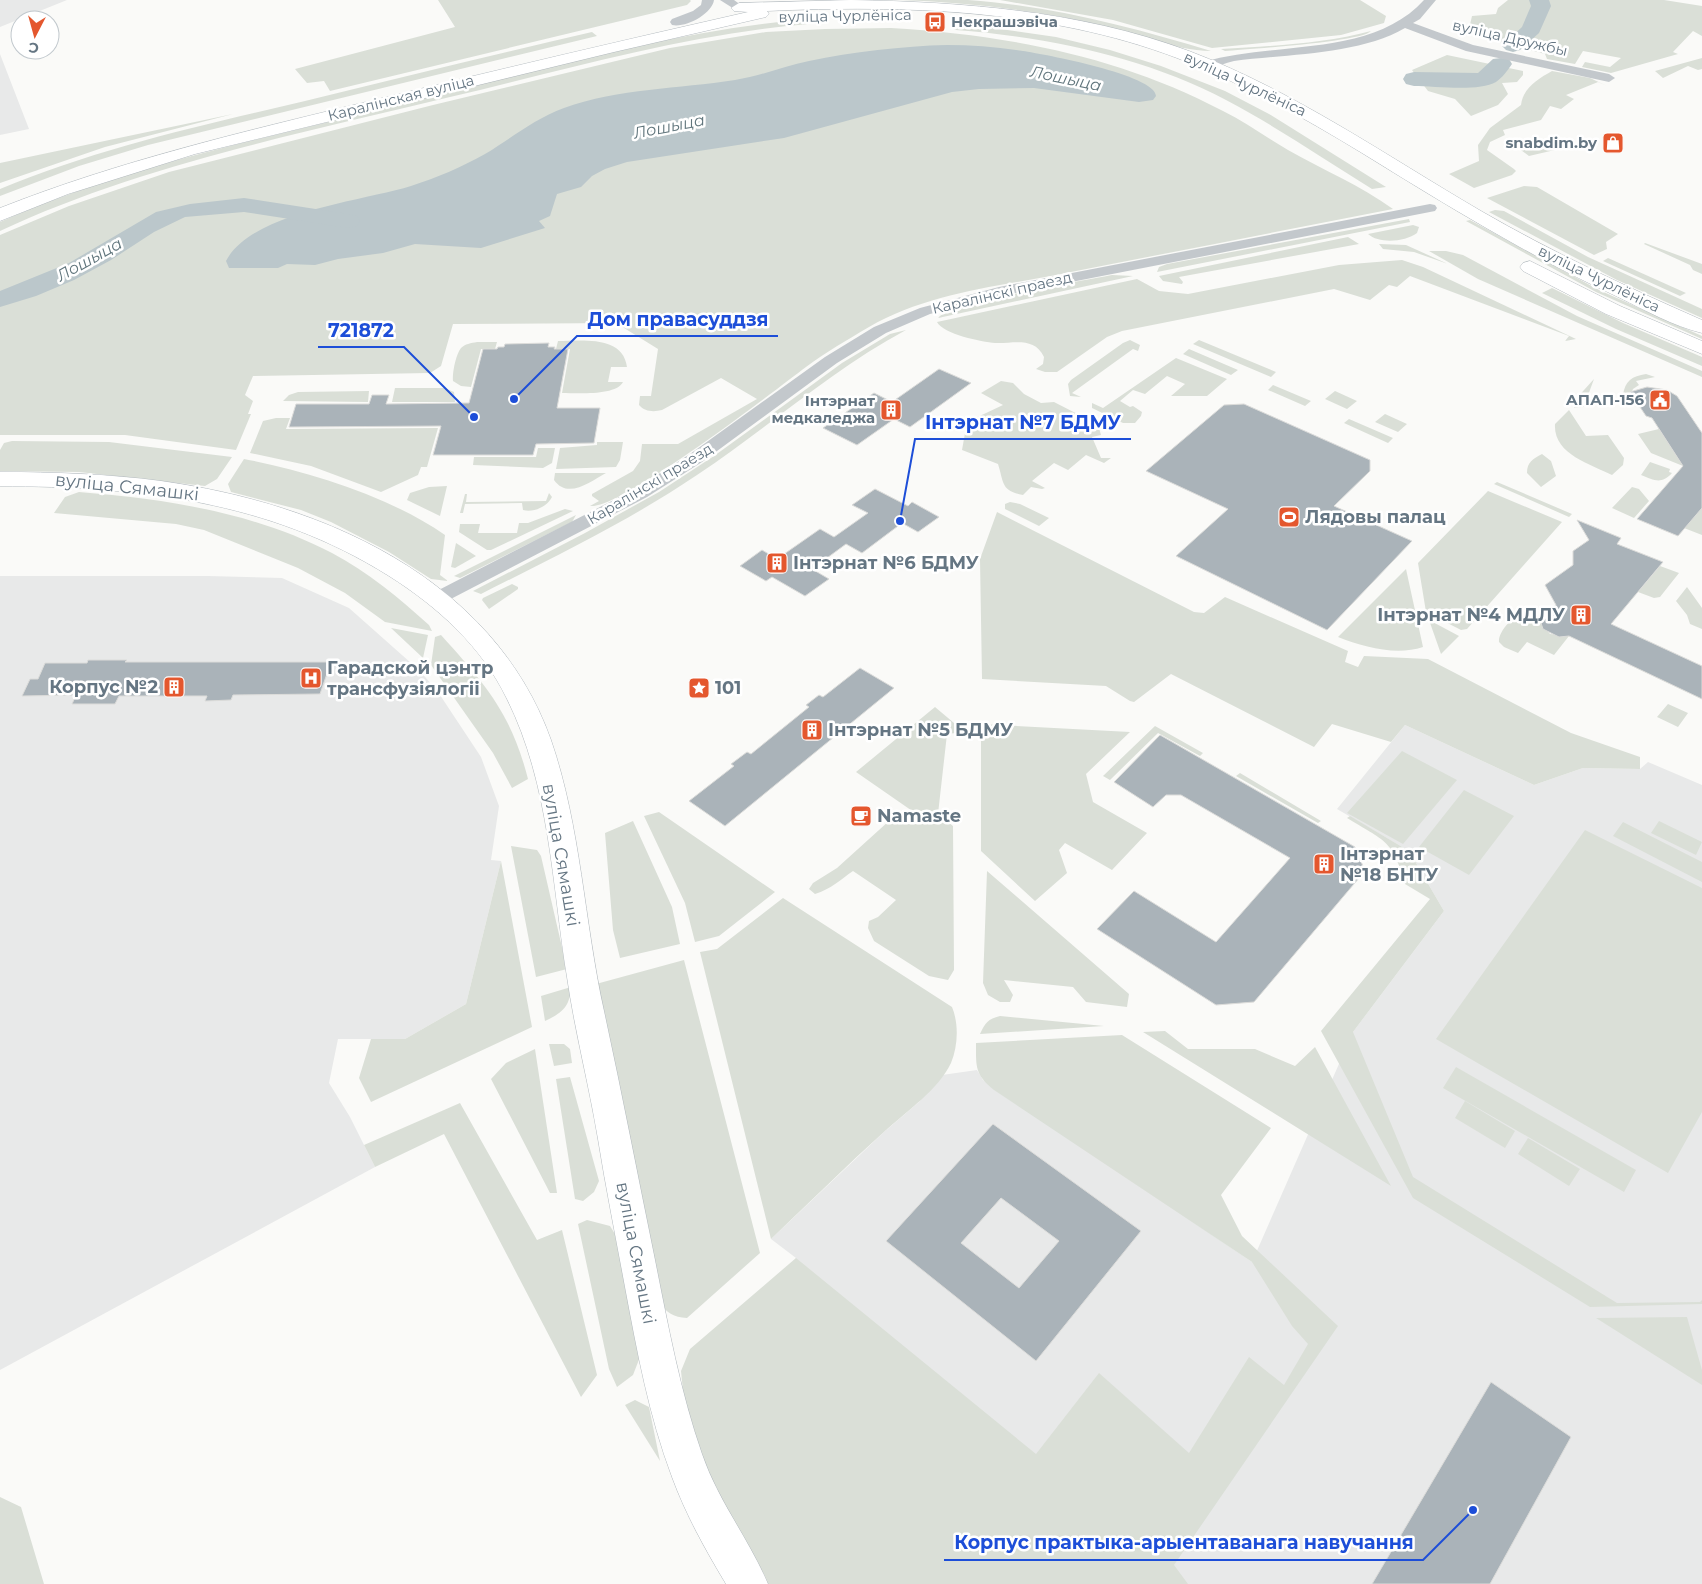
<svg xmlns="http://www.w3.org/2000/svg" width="1702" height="1584" font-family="Montserrat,sans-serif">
<rect width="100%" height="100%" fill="#fafaf8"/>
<path fill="#e8e9e9" d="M0 0H67L0 27Z
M0 54 29 129 0 135Z
M0 576H208L282 578 349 608 420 671 438 692 481 757 499 806 491 860 501 861 466 1004 405 1039H338L329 1083 350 1117 375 1167 0 1370Z
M1405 725 1534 785 1583 768 1640 769 1648 762 1702 785V1584H914L779 1290 796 1258 771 1239 884 1132 919 1102 942 1075 977 1070 983 1080 1252 1262 1353 1032 1444 911 1409 851 1337 809Z"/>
<path fill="#dadfd7" d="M438 0H690L691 1 687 5 330 91 324 81 307 83 295 69 455 27Z
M899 0C922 0 946 0 968 0 1052 6 1132 27 1211 51 1173 50 1134 33 1096 24 1032 10 966 2 899 0Z
M1000 0H1360L1386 16 1384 23 1341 35 1212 48 1113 20Z
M1508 0H1664L1702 6V36L1693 31 1673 52 1678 54 1611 73 1582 67 1585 62 1610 67 1621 58 1583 51 1575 64 1547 59 1545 54 1473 35 1469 29 1472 16 1496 14 1498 8Z
M809 19 808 24C686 34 569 69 450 97 302 133 138 166 0 231V222C128 165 267 138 402 104 537 71 670 31 809 19Z
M950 24 993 28 1056 37 1110 50 1161 66 1225 91 1269 114 1386 187 1372 189C1324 159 1277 127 1226 100 1145 57 1047 37 956 30L951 28Z
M891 28C1007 35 1119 56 1223 111 1245 122 1266 137 1288 150 1323 170 1360 185 1393 209 1286 230 1178 251 1071 272 1003 286 929 292 869 327 847 340 826 352 806 367 774 391 621 510 590 506L599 501 592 496V494L633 471 640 461 642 444H678L757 399 721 378 662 410C654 412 645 412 639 405L640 396H651L658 349 616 323 453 324 441 366 430 373 253 376 245 395 253 401 248 414H251L236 450 125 435H0V235L69 206 169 172 433 105 670 48 766 32 825 29Z
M1371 31C1362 42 1247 49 1225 51L1221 49C1270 46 1323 44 1371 31Z
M592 32 597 36 148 145 79 166 0 196V189C98 148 202 125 305 101 400 78 496 54 592 32Z
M1447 55 1523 71V75L1517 82 1502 83 1508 94 1498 105 1471 116 1455 99 1428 91 1412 70Z
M1702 58V69L1698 70 1688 66 1663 78 1655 71Z
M1552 71 1590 78 1607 86 1598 82 1566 95 1574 99 1561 109 1550 106 1541 120 1503 130 1505 135 1490 142 1487 150 1514 169 1516 171 1512 175 1474 188 1449 174 1479 161 1478 145 1490 128 1521 105C1523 88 1538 79 1552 71Z
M233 114 105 147 0 183V163Z
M1548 142 1559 149 1529 156 1518 148Z
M1524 186 1537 187 1618 234 1606 242 1607 249 1594 255 1487 198Z
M1495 210 1504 211 1588 257 1702 309V318L1617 280 1489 212Z
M1409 219 1410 222 1157 272 1159 267 1167 264Z
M1470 220 1599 290 1702 336V339L1596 292 1466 221Z
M1413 225 1419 227 1417 233C1405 242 1379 244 1368 234Z
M1348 237 1359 244 1179 277 1183 282 1182 284 1163 281 1159 276Z
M1645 243 1702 264V274L1693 270 1690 265 1644 244Z
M1379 244 1406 245 1448 264 1414 252 1383 249Z
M1429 251H1446L1463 255 1577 316 1702 371V377L1478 279Z
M1608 258 1686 293 1680 296 1603 261Z
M1402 260 1423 267 1576 339 1565 341 1569 336 1410 276 1397 287 1389 285 1370 300 1334 289 1122 331 1107 337 1057 372H1045L1036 369 1043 364 1044 357C1034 336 1013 344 995 343 982 342 943 334 937 322L1137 279 1159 291 1188 294 1339 265Z
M1112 275 1133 276 938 318C947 303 1087 280 1112 275Z
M1552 288 1623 323 1702 357V366L1616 329 1542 293Z
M906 330C831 370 768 428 697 475 629 521 554 557 481 594L473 591 585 533 659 492 714 456 842 363 890 334Z
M1130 340 1140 345 1138 351 1133 349 1072 393 1081 397 1070 396 1068 384 1071 380 1123 343Z
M1199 340 1276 372 1271 377 1193 344Z
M558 341C581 341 623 335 627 367H611L608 382H623C616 396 577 393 562 393L570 349H556Z
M477 342H497L495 349H481L471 387 461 386 453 381C452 373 456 354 461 348 465 344 471 343 477 342Z
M1189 349 1238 370 1231 375 1183 354Z
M1176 358 1227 379 1207 396H1171L1185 384 1167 376 1145 394 1133 390 1120 401 1130 407 1133 406 1142 412 1141 416 1135 423H1123L1092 408V403L1103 408Z
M1646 374 1655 377 1636 381 1639 385 1633 389 1631 394 1641 408 1629 404 1623 395C1625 381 1632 376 1646 374Z
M1594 379 1587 398 1593 406 1574 408V401Z
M1001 381 1013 383 1024 394 1041 403 1054 402 1095 423 1099 428 1101 435 1092 437 1101 458H1111L1104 463 1086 455 1068 470 1054 463 1032 481 1045 488 1042 489 1031 487 1023 495C1001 491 1004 483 998 464L962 450 967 422 1003 405 981 393Z
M1273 385 1311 401 1305 406 1268 390Z
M395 388H444L454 392 455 402H392Z
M369 391 368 402 283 401 289 395 298 392Z
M1335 391 1357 401 1347 409 1325 399Z
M1569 410 1586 436 1608 435 1624 458 1623 465 1612 475C1590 464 1553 454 1555 424Z
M1385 414 1407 424 1398 432 1375 422Z
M276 418H290L286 429 438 428 427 467H421L418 475 381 492 311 466 250 453 263 421Z
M1349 419 1393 438 1388 443 1344 423Z
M1659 429 1683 466 1651 453 1638 434Z
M12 441 109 442 232 457 217 479 205 486 79 472 0 471V450L4 443Z
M597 442H623L620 460 616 467 556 469 560 448 597 445Z
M538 448H555L552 463 543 468 473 465 474 457H536Z
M1542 454 1551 461 1556 476 1541 487 1527 473C1527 462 1533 459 1542 454Z
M244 459C308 471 391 497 445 535L440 575 448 581 431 579 389 552 331 522 301 510 231 492 228 484Z
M1650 462 1670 469 1669 472 1672 473C1661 485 1654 480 1641 475Z
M555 473H606C591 481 568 500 554 480Z
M1497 482 1572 514 1569 517 1494 484Z
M447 486 440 516 407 500 410 493 429 487Z
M1632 487 1639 489 1649 501 1634 518 1612 508Z
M1488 491 1562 522 1467 629 1461 630 1426 612 1418 563Z
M79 492C166 499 253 512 332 553 368 572 399 598 429 625L432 631 385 622 345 593 298 568 204 530 176 524 54 513 65 497Z
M549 493 552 497C547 507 533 513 523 510L522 503 465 504 463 513H460L465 494H467L466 502 546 501Z
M1010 502 1020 504 1049 518 1039 526 1005 509V504Z
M1702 508V535L1684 528Z
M565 509 573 511 491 550H487L459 532 460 524H480L478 533H517L519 523H528Z
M997 512 1194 612 1204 613 1225 597 1348 651 1345 662 1358 667 1364 656 1428 659 1571 733 1640 757V769L1583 768 1534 785 1405 725 1391 742 1332 724 1314 747 1171 674 1134 702 1130 701 1106 686 982 679 980 559Z
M576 515 572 522 460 578 454 576Z
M456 543 476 556 455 568 451 567Z
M1660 566 1679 573 1660 597 1654 598 1638 592Z
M1406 569 1423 647C1396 656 1364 647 1338 637Z
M512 584 518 587V589L489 609 482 600 483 598Z
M1687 587 1702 608V629L1690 624 1687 615 1676 601Z
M1525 612 1542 617 1541 623 1550 634 1569 636 1554 655 1527 642 1518 653 1504 647 1499 642C1498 631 1515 614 1525 612Z
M1429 620 1459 636 1441 654Z
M391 628 428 635 423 658Z
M441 635C486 685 511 713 528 779L512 788 493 753 431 665 435 637Z
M1668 704 1688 713 1678 727 1657 717Z
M935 707 954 723 956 733 947 734 938 814 953 826 954 970 948 980 929 976 874 941 868 928 869 921 878 917 896 900 853 871C840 880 831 889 815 894L809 889 813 883 837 868 900 811 913 820 918 815 856 772Z
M981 724 1130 732 1086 774 1093 802 1147 833 1112 870 1065 843 1059 850 1067 873 1035 901 981 851Z
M1155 726 1203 753 1200 756 1158 733 1110 780 1103 776Z
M1402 751 1457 780 1403 844 1347 813Z
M1240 773 1321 821 1318 823 1236 776Z
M1464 790 1514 816 1469 875 1419 847Z
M659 812 775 892 719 936 695 942 685 903 644 816Z
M1350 816 1409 851 1444 911 1353 1032 1413 1177 1617 1303 1700 1302 1702 1300V1304L1590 1307 1413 1198 1321 1031 1430 899 1405 884C1393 839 1384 841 1347 818Z
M633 821 672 907 680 944 620 958 613 930 605 833Z
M1659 821 1702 842 1696 855 1651 833Z
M1623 822 1702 862V882L1613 836Z
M1585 830 1702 888V1112L1668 1173 1436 1039Z
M511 846 537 850 541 856 567 969 536 977Z
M501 861 532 1027 371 1102 359 1078 371 1039H405L466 1004Z
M987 871 1129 994 1127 1007 1086 1002 1073 987 1004 980 1013 995 1010 1002H1000L988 995 983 983Z
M783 898 952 1007C959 1024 958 1046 951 1063 939 1089 906 1112 885 1131 846 1166 809 1203 771 1239L700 952 717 949Z
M684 960 760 1253 687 1318C673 1317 668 1313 659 1303L596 984Z
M571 987C570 1007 562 1013 545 1021L541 996Z
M1000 1016 1104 1026 980 1034C985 1023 988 1019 1000 1016Z
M1165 1031 1188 1049H1255L1295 1066 1315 1047 1391 1186 1143 1032Z
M1122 1035 1271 1128 1221 1195 1242 1236 1338 1326 1174 1565 1188 1584H763L701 1470 683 1391 681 1371 690 1349 796 1258 1036 1454 1099 1373 1189 1453 1249 1357 1284 1385 1308 1344 1292 1326 1252 1262 994 1090C975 1074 976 1068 976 1043Z
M549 1044H564L570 1049 572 1063 554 1066Z
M535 1049 557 1193H550L491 1079 506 1063Z
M1456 1067 1636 1170 1624 1192 1443 1088Z
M570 1077 599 1181 594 1192 583 1201 575 1199 556 1079Z
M1465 1101 1515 1131 1505 1148 1455 1118Z
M460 1103 537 1240 562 1230 597 1375 581 1397 444 1134 375 1167 364 1145Z
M1528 1138 1580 1169 1569 1186 1518 1154Z
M587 1220 610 1226 615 1234 640 1357 633 1375 617 1387 609 1369 578 1224Z
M1687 1317 1702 1370V1385L1596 1318Z
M635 1400 649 1407 660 1461 625 1405Z
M0 1497 21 1507 44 1584H0Z"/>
<path fill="#bbc7cb" d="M947 45C972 45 998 47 1023 51 1043 54 1156 75 1156 96L1153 100 1139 102 1034 88 979 89 952 92 784 138 627 162 605 169 592 176 581 187 557 194 550 216 539 221 545 228 481 248 415 244 383 253 338 259 315 265 287 264 278 268H229L226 261C251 212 363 201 411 186 436 178 462 167 485 154 512 138 534 119 564 108 619 88 679 89 735 80 761 76 784 66 809 61 852 52 903 46 947 45Z"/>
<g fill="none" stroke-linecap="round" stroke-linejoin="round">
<path fill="#bbc7cb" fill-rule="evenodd" d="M1529 0H1549L1551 6 1539 33 1520 50 1513 52 1506 50 1502 46 1522 27 1531 6Z
M1501 58 1509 59 1512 64C1508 70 1502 78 1496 82 1479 92 1435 86 1414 86L1406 84 1403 79 1406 74 1414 72 1478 73 1493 59Z
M244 198 348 214 357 216 360 221 357 226 348 228 244 212 185 217 154 232 111 260 74 280 36 296 0 307V291L69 263 156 212 190 204Z"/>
</g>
<path fill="#aab3b9" stroke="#dcdcda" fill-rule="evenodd" d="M549 343 548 347H555L554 349H568L557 408H600L594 443 536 444 533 455H433L441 426 289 427 296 404H369L372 395H389L386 404 469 403 483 349H497L498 347H504L505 344Z
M939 369 971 383 910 427 894 419 857 445 823 428 874 393 892 402Z
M1647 387 1667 390 1677 396 1702 433V508L1678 536 1637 519 1683 466 1652 418 1646 416 1630 392Z
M1244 404 1370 460V471L1334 506 1412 541 1327 630 1176 556 1228 509 1146 471 1224 405Z
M875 489 908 506 912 502 939 517 918 532 902 523 862 553 846 544 812 569 829 579 805 596 772 577 766 581 740 566 762 550 777 559 820 529 834 537 868 513 852 505Z
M1577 520 1621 538 1617 544 1663 562 1611 624 1702 666V699L1569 636 1559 637 1543 629 1541 623 1542 617 1556 605 1545 585 1573 565V551L1589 540Z
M88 660H127L125 662H331L320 694 233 695 231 700 205 701 207 696H119L115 704H72L76 695 22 696 30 679H38L45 663H87Z
M860 668 894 688 725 826 689 801 734 766 731 764 747 752 751 754 809 707 806 705 819 695 823 697Z
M1160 735 1355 847 1365 871 1254 1002 1216 1005 1097 929 1134 891 1216 942 1290 858 1181 795H1166L1153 807 1114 782Z
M993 1124 1141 1231 1036 1361 886 1241ZM1001 1198 1059 1241 1019 1288 961 1243Z
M1491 1382 1571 1437 1490 1584H1372Z"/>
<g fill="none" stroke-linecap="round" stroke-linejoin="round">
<g stroke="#b3babf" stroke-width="1">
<path id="secondary" d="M851 0C965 2 1081 11 1189 51 1294 91 1385 155 1481 211 1552 252 1627 287 1702 320V333C1673 326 1645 310 1618 297 1529 256 1446 205 1362 153 1303 117 1242 83 1177 58 1048 9 904 5 767 11L769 14 766 17 614 52 195 154 68 194 0 221V208C119 161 242 132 366 102 493 71 620 41 748 12L734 11 731 8 739 3Z
M1530 261 1620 306 1702 341V354L1606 314 1523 271 1520 267 1523 263Z
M0 472C54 472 108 474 161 481 321 503 493 577 551 740 581 827 584 921 604 1011 622 1094 638 1177 655 1260 668 1325 680 1391 702 1454 718 1501 749 1539 768 1584H726C705 1549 686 1515 672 1477 649 1416 637 1351 625 1287 616 1238 606 1189 598 1139 589 1085 575 1032 567 977 552 885 550 785 507 699 482 647 438 607 389 576 268 500 139 487 0 486Z"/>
</g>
<path fill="#c3c8cc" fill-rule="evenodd" d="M702 0H714C712 14 686 28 672 25L670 22 672 19 693 11 701 5Z
M720 0H734L745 8 739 12Z
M1424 0H1436L1420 19 1413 23 1473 45 1609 74 1615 78 1609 82 1466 51 1405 28C1359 55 1286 54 1234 61 1225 63 1217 67 1208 69L1202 65 1204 62C1272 41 1372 58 1424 0Z
M1430 204 1435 205 1437 208 1435 211 1000 296 930 314 886 333 837 363 702 462 647 497 445 602 438 604 431 602 429 598 431 594 635 489 690 454 825 357 874 327 920 308 999 287Z"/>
<use href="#secondary" fill="#fff" fill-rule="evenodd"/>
</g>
<defs>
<g id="bus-square" transform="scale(1.125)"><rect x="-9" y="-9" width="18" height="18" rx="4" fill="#e4572e" stroke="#fff"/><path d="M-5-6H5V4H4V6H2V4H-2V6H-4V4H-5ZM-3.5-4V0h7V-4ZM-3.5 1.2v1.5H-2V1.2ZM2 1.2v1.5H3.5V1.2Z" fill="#fff"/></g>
<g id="shop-square" transform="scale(1.125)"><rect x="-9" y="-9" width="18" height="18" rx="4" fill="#e4572e" stroke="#fff"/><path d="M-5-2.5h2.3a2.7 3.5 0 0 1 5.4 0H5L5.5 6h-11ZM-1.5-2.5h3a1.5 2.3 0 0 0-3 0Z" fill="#fff"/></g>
<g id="civic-square" transform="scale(1.125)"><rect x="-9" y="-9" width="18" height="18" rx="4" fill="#e4572e" stroke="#fff"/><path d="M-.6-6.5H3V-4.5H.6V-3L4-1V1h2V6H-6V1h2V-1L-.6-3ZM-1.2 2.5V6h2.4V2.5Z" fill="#fff"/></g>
<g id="building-square" transform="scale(1.125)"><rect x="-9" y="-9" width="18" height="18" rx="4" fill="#e4572e" stroke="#fff"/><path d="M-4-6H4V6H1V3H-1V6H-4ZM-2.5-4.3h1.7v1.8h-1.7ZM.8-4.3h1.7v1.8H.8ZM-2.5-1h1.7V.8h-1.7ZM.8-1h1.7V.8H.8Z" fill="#fff"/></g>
<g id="stadium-square" transform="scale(1.125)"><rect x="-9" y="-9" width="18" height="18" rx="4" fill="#e4572e" stroke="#fff"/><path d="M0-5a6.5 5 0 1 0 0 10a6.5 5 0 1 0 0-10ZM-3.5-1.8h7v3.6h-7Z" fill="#fff"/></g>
<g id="hospital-square" transform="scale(1.125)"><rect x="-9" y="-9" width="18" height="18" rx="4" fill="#e4572e" stroke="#fff"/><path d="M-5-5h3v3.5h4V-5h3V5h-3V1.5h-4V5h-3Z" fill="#fff"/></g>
<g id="sight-square" transform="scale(1.125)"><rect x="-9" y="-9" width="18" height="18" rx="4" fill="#e4572e" stroke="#fff"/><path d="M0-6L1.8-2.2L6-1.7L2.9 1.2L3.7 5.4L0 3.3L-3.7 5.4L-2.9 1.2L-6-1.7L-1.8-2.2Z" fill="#fff"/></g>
<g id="cafe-square" transform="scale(1.125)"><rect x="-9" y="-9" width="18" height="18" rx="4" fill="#e4572e" stroke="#fff"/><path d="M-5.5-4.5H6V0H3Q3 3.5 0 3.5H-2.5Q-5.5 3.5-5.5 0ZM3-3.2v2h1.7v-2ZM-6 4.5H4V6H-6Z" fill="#fff"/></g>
</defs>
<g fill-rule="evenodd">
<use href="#bus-square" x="935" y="22"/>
<use href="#shop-square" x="1613" y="143"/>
<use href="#civic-square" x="1660" y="400"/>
<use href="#building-square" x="891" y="410"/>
<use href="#stadium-square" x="1289" y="517"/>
<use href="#building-square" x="777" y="563"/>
<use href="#building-square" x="1581" y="615"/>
<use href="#hospital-square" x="311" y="678"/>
<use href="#building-square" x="174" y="687"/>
<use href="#sight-square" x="699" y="688"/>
<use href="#building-square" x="812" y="730"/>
<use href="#cafe-square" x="861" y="816"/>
<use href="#building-square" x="1324" y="864"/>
</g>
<g text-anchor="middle" stroke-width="5" stroke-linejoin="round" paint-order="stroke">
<g font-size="15" fill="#657683" stroke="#fff">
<text transform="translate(845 16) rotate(-1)" y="5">вуліца Чурлёніса</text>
<text transform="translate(1510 38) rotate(13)" y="5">вуліца Дружбы</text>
<text transform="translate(1245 84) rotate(25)" y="5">вуліца Чурлёніса</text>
<text transform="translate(401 98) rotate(-14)" y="5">Каралінская вуліца</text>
<text transform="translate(1599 279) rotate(26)" y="5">вуліца Чурлёніса</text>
<text transform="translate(1002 293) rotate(-13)" y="5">Каралінскі праезд</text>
<text transform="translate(650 484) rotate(-31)" y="5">Каралінскі праезд</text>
</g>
<g font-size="15" font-weight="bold" fill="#657683" stroke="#fff" text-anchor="end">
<text x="951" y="27" text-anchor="start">Некрашэвіча</text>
<text x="1597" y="148">snabdim.by</text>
<text x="1644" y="405">АПАП-156</text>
<text x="875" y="406">Інтэрнат<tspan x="875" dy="17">медкаледжа</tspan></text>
</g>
<g font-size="16" font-style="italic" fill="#60757c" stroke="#fff">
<text transform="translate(1066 78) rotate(12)" y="6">Лошыца</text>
<text transform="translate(669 126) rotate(-11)" y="6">Лошыца</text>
<text transform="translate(89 259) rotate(-29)" y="6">Лошыца</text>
</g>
<g font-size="18" fill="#657683" stroke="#fff">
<text transform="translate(127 487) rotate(6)" y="6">вуліца Сямашкі</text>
<text transform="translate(561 855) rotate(80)" y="6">вуліца Сямашкі</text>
<text transform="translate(636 1253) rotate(79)" y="6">вуліца Сямашкі</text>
</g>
<g font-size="18" font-weight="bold" fill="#657683" stroke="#fff" text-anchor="start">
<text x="1305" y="523">Лядовы палац</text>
<text x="793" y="569">Інтэрнат №6 БДМУ</text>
<text x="1565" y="621" text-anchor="end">Інтэрнат №4 МДЛУ</text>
<text x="327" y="674">Гарадской цэнтр<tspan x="327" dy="21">трансфузіялогіі</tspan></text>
<text x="158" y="693" text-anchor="end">Корпус №2</text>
<text x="715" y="694">101</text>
<text x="828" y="736">Інтэрнат №5 БДМУ</text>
<text x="877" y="822">Namaste</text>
<text x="1340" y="860">Інтэрнат<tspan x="1340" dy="21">№18 БНТУ</tspan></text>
</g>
</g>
<path fill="none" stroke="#1d4ed8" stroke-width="2" d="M514 399L577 336H778M474 417L404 347H318M900 521L915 439H1131M1473 1510L1423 1560H944"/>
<g fill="#1d4ed8" stroke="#fff" stroke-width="2">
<circle cx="514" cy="399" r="5"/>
<circle cx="474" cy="417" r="5"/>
<circle cx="900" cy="521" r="5"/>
<circle cx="1473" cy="1510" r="5"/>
</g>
<g font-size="19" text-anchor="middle" font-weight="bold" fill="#1d4ed8" stroke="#fff" stroke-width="5" stroke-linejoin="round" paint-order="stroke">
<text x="678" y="326">Дом правасуддзя</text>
<text x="361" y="337">721872</text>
<text x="1023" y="429">Інтэрнат №7 БДМУ</text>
<text x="1184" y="1549">Корпус практыка-арыентаванага навучання</text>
</g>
<g transform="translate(35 35) rotate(186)"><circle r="24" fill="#ffffff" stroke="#c1c8cd"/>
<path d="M0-4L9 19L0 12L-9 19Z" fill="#e4572e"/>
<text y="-8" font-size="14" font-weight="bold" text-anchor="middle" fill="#657683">С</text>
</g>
</svg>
